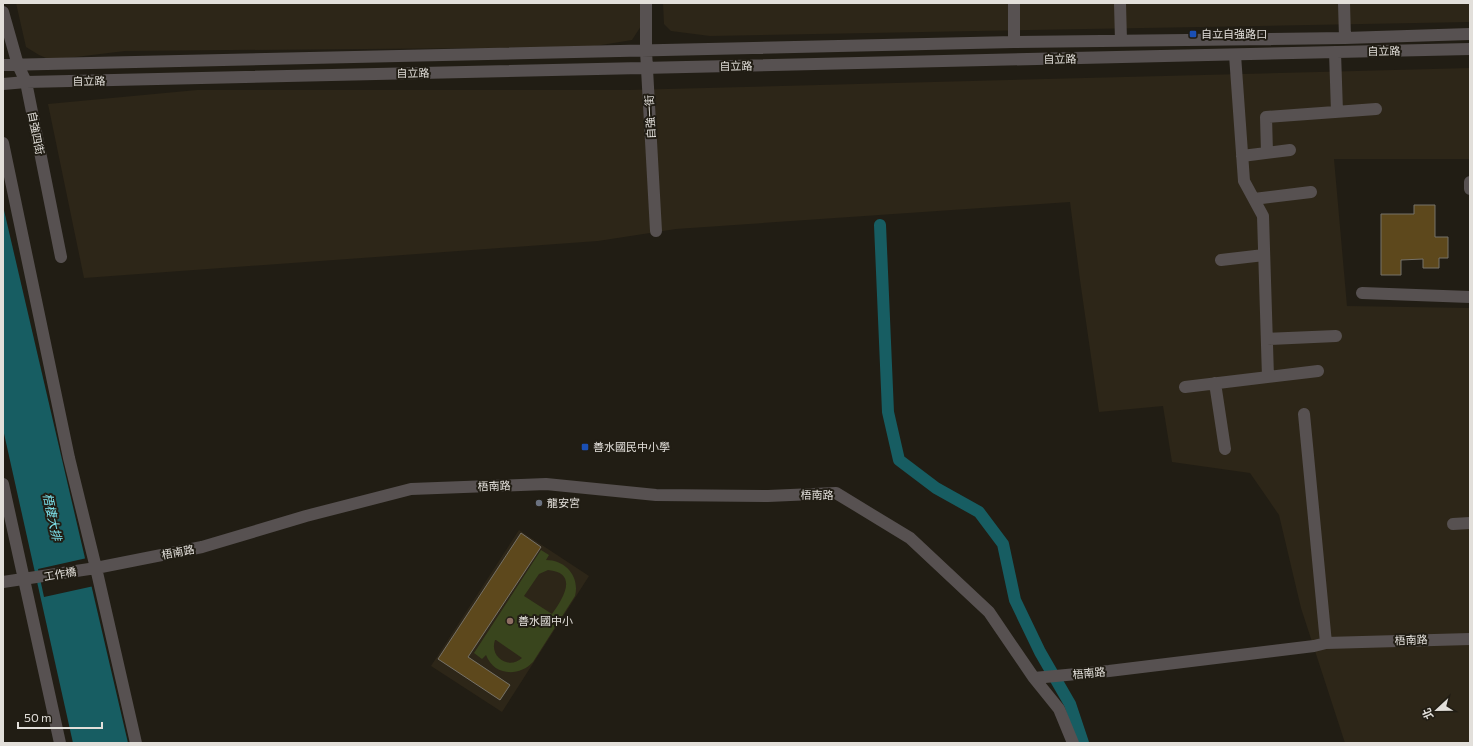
<svg xmlns="http://www.w3.org/2000/svg" width="1473" height="746" font-family="Commissioner,'Noto Sans TC',sans-serif">
<rect width="100%" height="100%" fill="#211d14"/>
<path fill="#2d2618" d="M16 3H642L643 23 632 40 589 47 125 51 51 60 39 55 26 47Z
M663 3H1470V22L710 36 671 31 664 24Z
M1470 68V159H1334L1347 306 1470 308V743H1345L1301 608 1279 515 1250 473 1172 462 1163 406 1099 412 1080 280 1070 202 676 229 598 241 84 278 48 104 197 90H628Z
M519 530 589 576 502 712 431 666Z"/>
<path fill="#39451d" fill-rule="evenodd" d="M541 550 549 555 546 560C566 560 580 577 575 596L533 662C519 677 494 676 486 655L482 659 474 653ZM548 570C580 573 562 600 552 614L524 596 539 574ZM495 640H496L522 658C509 670 489 657 495 640Z"/>
<path fill="#175d62" d="M3 206 128 743H73L3 429Z"/>
<path fill="#211d14" d="M87 558 94 586 44 597 38 569Z"/>
<g fill="none" stroke-linecap="round" stroke-linejoin="round">
<path stroke="#175d62" stroke-width="12" d="M880 225 888 412 899 460 936 488 979 512 1003 544 1015 600 1040 652 1070 704 1083 743"/>
</g>
<path fill="#5d481c" stroke="#777268" d="M1414 205H1435V237H1448V258H1439V268H1423V259L1401 260V275H1381V214H1414Z
M521 533 541 547 468 657 510 685 500 700 438 659Z"/>
<g fill="none" stroke-linecap="round" stroke-linejoin="round">
<path stroke="#575151" stroke-width="12" d="M646 3V51L656 231
M1014 3V42
M1120 3 1121 41
M1344 3 1345 38
M3 12 18 65 26 82 61 257
M1335 52 1337 112
M1235 55 1244 181 1263 216 1268 377
M3 65 1014 42 1345 38 1470 34
M3 84 26 82 1470 49
M3 143 69 458 96 568 136 743
M1267 153 1266 117 1376 109
M1242 156 1290 150
M1470 182V189
M1254 199 1311 192
M1221 260 1264 255
M1362 293 1470 297
M1267 339 1336 336
M1215 383 1225 449
M1185 387 1318 371
M1304 414 1326 643
M3 484 60 743
M1453 524 1470 523
M3 582 96 568 202 547 306 516 411 489 546 484 656 495 768 496 836 493 910 538 989 612 1034 678 1059 709 1073 743
M1034 678 1109 671 1314 646 1326 643 1470 639"/>
</g>
<g fill="#1a4fb4" stroke="#211d14" stroke-width="1.5">
<rect x="1189" y="30" width="8" height="8" rx="2"/>
<rect x="581" y="443" width="8" height="8" rx="2"/>
</g>
<circle fill="#6b7280" stroke="#211d14" stroke-width="1.5" cx="539" cy="503" r="4"/>
<circle fill="#8d6e63" stroke="#211d14" stroke-width="1.5" cx="510" cy="621" r="4"/>
<g text-anchor="middle" stroke-width="4" stroke-linejoin="round" paint-order="stroke">
<g font-size="11" fill="#e2dfda" stroke="#211d14" text-anchor="start">
<text x="1201" y="38">自立自強路口</text>
<text x="593" y="451">善水國民中小學</text>
<text x="547" y="507">龍安宮</text>
<text x="518" y="625">善水國中小</text>
</g>
<g font-size="11" fill="#e2dfda" stroke="#211d14">
<text transform="translate(1384 51) rotate(-1)" y="4">自立路</text>
<text transform="translate(1060 59) rotate(-1)" y="4">自立路</text>
<text transform="translate(736 66) rotate(-1)" y="4">自立路</text>
<text transform="translate(413 73) rotate(-1)" y="4">自立路</text>
<text transform="translate(89 81) rotate(-1)" y="4">自立路</text>
<text transform="translate(650 117) rotate(-93)" y="4">自強一街</text>
<text transform="translate(36 133) rotate(79)" y="4">自強四街</text>
<text transform="translate(494 486) rotate(-2)" y="4">梧南路</text>
<text transform="translate(817 495) rotate(1)" y="4">梧南路</text>
<text transform="translate(178 552) rotate(-11)" y="4">梧南路</text>
<text transform="translate(60 574) rotate(-10)" y="4">工作橋</text>
<text transform="translate(1411 640) rotate(-2)" y="4">梧南路</text>
<text transform="translate(1089 673) rotate(-5)" y="4">梧南路</text>
</g>
<g font-size="12" font-style="italic" fill="#7ee4ee" stroke="#211d14">
<text transform="translate(52 517) rotate(78)" y="4">梧棲大排</text>
</g>
</g>
<rect width="1473" height="746" fill="none" stroke="#e2dfda" stroke-width="8"/>
<g transform="translate(1437 710) rotate(248)" stroke="#211d14" stroke-width="3" paint-order="stroke">
<path d="M0-3L7 15L0 10L-7 15Z" fill="#e2dfda"/>
<text y="-6" font-size="11" font-weight="bold" text-anchor="middle" fill="#e2dfda">北</text>
</g>
<path d="M18 722v6h84v-6" fill="none" stroke="#e2dfda" stroke-width="2"/>
<text x="24" y="722" font-size="12" fill="#e2dfda" stroke="#211d14" stroke-width="3" paint-order="stroke">50 m</text>
</svg>
